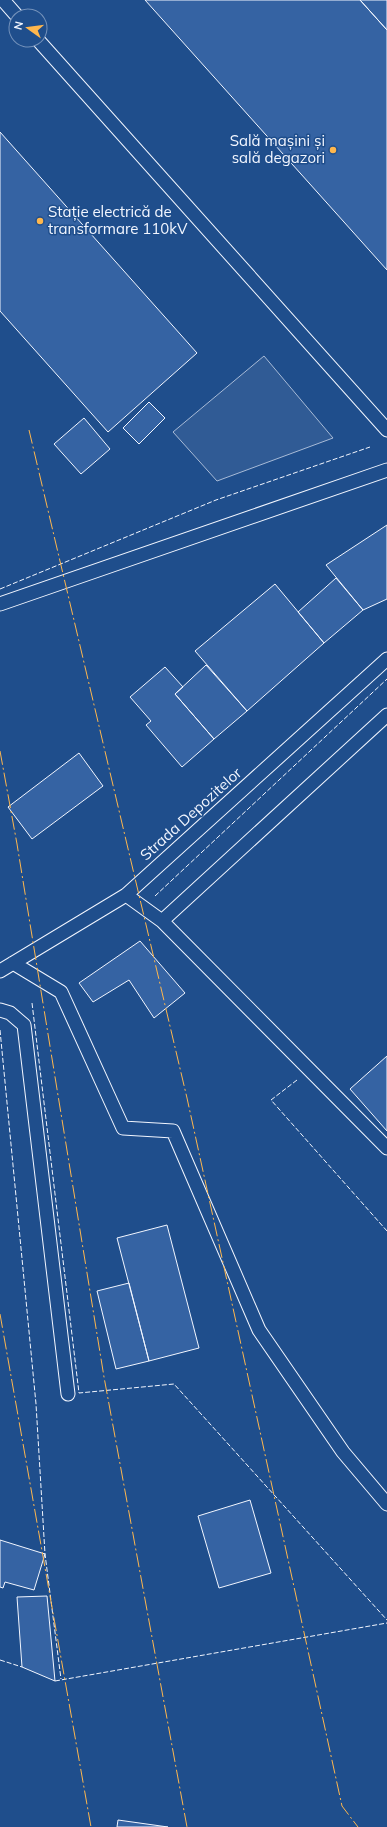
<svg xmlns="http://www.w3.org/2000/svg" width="387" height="1827" font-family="Mulish,sans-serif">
<rect width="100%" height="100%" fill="#1f4e8c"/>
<path fill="#305b95" stroke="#a8bbd7" d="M264 356 333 438 217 481 173 432Z"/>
<path fill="#3563a3" stroke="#f2f6ff" d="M145 0H360L387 30V270Z
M360 0H387V30Z
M0 132 197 353 108 432 0 311Z
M149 402 165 418 139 444 123 428Z
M84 418 110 449 81 474 54 444Z
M387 525V599L363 610 326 565Z
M336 578 363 610 324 643 298 612Z
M275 584 324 643 247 711 195 651Z
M206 665 247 711 214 739 175 694Z
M165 667 183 687 175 694 214 739 182 767 146 725 151 721 130 697Z
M79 753 103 786 32 839 8 807Z
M140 941 185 993 154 1018 129 980 93 1002 79 983Z
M387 1056V1131L350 1089Z
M167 1225 199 1348 149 1361 117 1238Z
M129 1283 149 1361 116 1369 97 1291Z
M250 1500 271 1573 219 1588 198 1516Z
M0 1540 45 1554 34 1590 5 1582 3 1588 0 1587Z
M47 1596 55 1681 22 1667 17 1597Z
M118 1820 168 1827H117Z"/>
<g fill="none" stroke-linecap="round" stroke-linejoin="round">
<g stroke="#f2f6ff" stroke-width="15">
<path id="service" d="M3 0 17 16
M38 40 387 430
M0 604 387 470
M126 895 162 921 387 715
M162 921 387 1148
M13 963 61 992 123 1128 173 1131 259 1330 343 1452 387 1504
M0 971 126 895 387 659
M0 1010 10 1013 24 1025 68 1394"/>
</g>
<use href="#service" stroke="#1f4e8c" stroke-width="13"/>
<path stroke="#f2f6ff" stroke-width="1" stroke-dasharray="5 2" stroke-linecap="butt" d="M0 589 216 500 370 447
M155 896 387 679
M32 1003 79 1393 174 1384 387 1620
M0 1030 36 1404 45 1554 61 1679
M297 1080 271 1100 387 1231
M0 1660 22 1667
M55 1681 387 1623"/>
<path stroke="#ffb74d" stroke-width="1" stroke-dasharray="14 3 2 3" stroke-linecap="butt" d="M29 430 187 1098 342 1806 358 1827
M0 751 17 844 104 1377 187 1827
M0 1314 91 1827"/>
</g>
<g fill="#ffb74d" stroke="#1f4e8c" stroke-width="1.5">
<circle cx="333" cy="150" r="4"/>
<circle cx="40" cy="221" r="4"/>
</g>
<g text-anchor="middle" stroke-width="3" stroke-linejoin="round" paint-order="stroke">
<g font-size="15" fill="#f2f6ff" stroke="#1f4e8c" text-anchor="end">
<text x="325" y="146">Sală mașini și<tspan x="325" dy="17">sală degazori</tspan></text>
<text x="48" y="217" text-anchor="start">Stație electrică de<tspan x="48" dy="17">transformare 110kV</tspan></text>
</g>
<g font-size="15" fill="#f2f6ff" stroke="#1f4e8c">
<text transform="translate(191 814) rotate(-42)" y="5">Strada Depozitelor</text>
</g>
</g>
<g transform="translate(28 28) rotate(284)"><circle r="19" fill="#1f4e8c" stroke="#7391ba"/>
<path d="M0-3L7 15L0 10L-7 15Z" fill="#ffb74d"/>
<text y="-6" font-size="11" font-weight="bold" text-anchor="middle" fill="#f2f6ff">N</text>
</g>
</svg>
